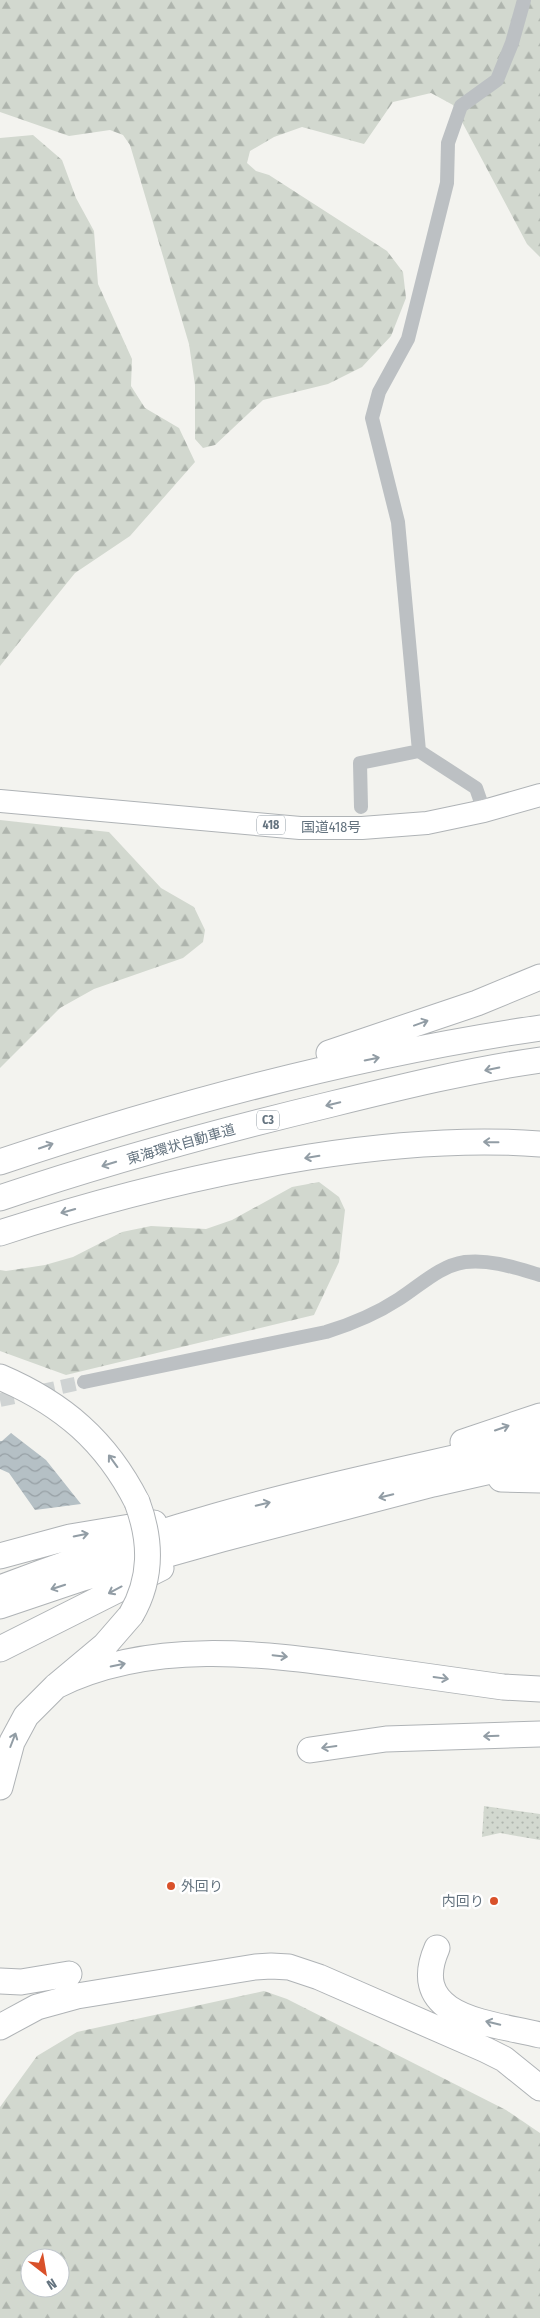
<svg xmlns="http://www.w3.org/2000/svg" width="540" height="2318" font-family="'Fira Sans Condensed','Noto Sans JP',sans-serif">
<defs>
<pattern id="forest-firs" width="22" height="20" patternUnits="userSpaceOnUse" patternTransform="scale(1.25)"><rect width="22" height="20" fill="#d2d8cf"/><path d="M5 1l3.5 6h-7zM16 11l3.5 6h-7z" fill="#aeb4ad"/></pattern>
<pattern id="garden-dots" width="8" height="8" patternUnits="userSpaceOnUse" patternTransform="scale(1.25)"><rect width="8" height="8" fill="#d2d8cf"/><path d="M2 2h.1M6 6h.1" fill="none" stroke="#aeb4ad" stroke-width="1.8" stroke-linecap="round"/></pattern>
<pattern id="water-waves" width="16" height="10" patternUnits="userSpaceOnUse" patternTransform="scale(1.25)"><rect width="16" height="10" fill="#b5c0c5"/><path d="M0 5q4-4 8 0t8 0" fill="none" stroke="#97a0a5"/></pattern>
</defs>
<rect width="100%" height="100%" fill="#f3f3ef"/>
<path fill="url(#forest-firs)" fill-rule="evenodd" d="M0 0H540V257L527 244 453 105 431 93 393 102 364 144 302 127 274 137 250 151 247 163 256 171 269 175 387 251 403 272 406 298 391 336 362 367 328 384 263 400 215 445 203 448 195 439V385L189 344 130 145 123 135 110 130 69 136 0 112Z
M33 135 62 160 76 198 94 231 98 284 132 359 131 386 145 408 179 428 195 462 130 536 75 573 0 666V138Z
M0 820 109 832 161 888 194 907 205 930 203 942 183 958 94 989 60 1008 0 1068Z
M319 1182 339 1197 345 1210 339 1262 314 1315 66 1375 0 1351V1270L6 1271 45 1265 73 1257 122 1232 151 1226 206 1229 232 1220 292 1187Z
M264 1991 287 1999 506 2110 540 2133V2318H0V2107L37 2056 77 2032ZM30 2258H60V2288H30Z"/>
<path fill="url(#garden-dots)" d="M484 1806 540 1814V1840L500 1833 482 1837Z"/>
<path fill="url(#water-waves)" d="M11 1433 46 1460 81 1504 35 1510 9 1473 0 1469V1441H2Z"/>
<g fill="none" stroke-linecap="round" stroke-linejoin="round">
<path stroke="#cfd3d3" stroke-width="14" stroke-dasharray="14 7" stroke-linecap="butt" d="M0 1400 84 1382"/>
<g stroke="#afb3b6" stroke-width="24">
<path id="trunk" d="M0 801 300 828H362L427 823 484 811 540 795"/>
</g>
<g stroke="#afb3b6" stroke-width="27">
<path id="motorway" d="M329 1053 477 1003 540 977
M0 1162C176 1103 356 1055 540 1028
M0 1198C109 1161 220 1131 332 1104 401 1087 470 1070 540 1060
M0 1233C101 1200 204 1174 309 1157 386 1145 462 1138 540 1144
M0 1377C63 1404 106 1441 137 1502
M463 1442 540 1416
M501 1479 540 1480
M0 1556 70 1537 154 1523
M0 1588C71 1561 143 1537 216 1516 323 1485 432 1464 540 1438
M0 1606 83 1578 222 1539 433 1484 540 1460
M0 1649 161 1568
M56 1686C150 1639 261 1653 361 1667 408 1674 456 1680 503 1687L540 1689
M310 1750 386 1739 540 1734
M0 1787 12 1742 26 1716 56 1686 105 1645 131 1615
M437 1948C406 2019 492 2023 540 2035
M0 1981 21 1982 69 1974
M0 2027 37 2007 77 1996 255 1967 271 1966 289 1967 319 1977 486 2050 504 2059 540 2088"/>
</g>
<path stroke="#bcc0c3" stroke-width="14" d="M419 751 398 522 372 418 379 392 408 339 447 183 448 143 461 106 497 80 512 43 524 0
M361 807 360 763 419 751 476 788 484 811
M84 1382 326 1332C352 1324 376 1314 399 1299 421 1285 439 1266 465 1262 491 1259 516 1268 540 1275"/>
<use href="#trunk" stroke="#fff" stroke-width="22"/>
<use href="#motorway" stroke="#fff" stroke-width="25"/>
<g stroke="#afb3b6" stroke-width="27" stroke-linecap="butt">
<path id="motorway-bridge" d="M131 1615C152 1579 152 1542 137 1502"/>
</g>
<use href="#motorway-bridge" stroke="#fff" stroke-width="25"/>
</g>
<defs><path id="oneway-shaft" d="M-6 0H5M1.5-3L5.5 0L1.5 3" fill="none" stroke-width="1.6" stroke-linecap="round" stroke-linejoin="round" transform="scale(1.25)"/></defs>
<g stroke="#929da5">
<use href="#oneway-shaft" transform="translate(421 1023) rotate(-20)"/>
<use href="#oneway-shaft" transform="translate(372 1059) rotate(-11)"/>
<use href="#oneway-shaft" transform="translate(492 1069) rotate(168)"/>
<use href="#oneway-shaft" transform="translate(333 1104) rotate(166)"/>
<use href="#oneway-shaft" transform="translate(491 1142) rotate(-179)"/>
<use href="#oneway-shaft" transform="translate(46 1146) rotate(-19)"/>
<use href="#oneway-shaft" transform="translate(312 1157) rotate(171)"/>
<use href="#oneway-shaft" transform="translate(109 1164) rotate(163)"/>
<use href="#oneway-shaft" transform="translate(68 1211) rotate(164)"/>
<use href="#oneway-shaft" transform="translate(502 1428) rotate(-19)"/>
<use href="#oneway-shaft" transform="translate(113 1461) rotate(-126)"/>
<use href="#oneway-shaft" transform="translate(386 1496) rotate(166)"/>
<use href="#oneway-shaft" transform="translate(263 1504) rotate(-14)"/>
<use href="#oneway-shaft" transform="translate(81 1535) rotate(-11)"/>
<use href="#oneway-shaft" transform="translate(58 1587) rotate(162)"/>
<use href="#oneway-shaft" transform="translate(115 1590) rotate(152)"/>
<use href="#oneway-shaft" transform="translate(280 1656) rotate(6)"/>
<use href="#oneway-shaft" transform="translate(118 1665) rotate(-12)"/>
<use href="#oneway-shaft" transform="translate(441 1678) rotate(8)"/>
<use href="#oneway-shaft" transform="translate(491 1736) rotate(178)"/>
<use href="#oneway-shaft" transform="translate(13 1740) rotate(-69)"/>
<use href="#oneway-shaft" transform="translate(329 1747) rotate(172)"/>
<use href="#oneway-shaft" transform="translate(493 2023) rotate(-166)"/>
</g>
<g fill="#d9512a" stroke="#fff" stroke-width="2">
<circle cx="171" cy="1886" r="5"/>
<circle cx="494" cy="1901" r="5"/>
</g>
<g text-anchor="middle" stroke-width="5" stroke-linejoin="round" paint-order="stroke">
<g fill="#fff" stroke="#929da5" stroke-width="1">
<rect x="257" y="815.5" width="28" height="19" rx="4"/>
<rect x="257" y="1110.5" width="22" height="19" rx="4"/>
</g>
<g font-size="12" font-weight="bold" fill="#64737f">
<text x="271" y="829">418</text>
<text x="268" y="1124">C3</text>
</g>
<g font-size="14" fill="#64737f" stroke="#fff">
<text x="331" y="832">国道418号</text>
<text transform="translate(181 1144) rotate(-16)" y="5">東海環状自動車道</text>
</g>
<g font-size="14" fill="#64737f" stroke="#fff" text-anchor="start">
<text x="181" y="1891">外回り</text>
<text x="484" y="1906" text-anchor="end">内回り</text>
</g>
</g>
<g transform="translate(45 2273) rotate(149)"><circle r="24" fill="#ffffff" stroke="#c1c7cc"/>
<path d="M0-4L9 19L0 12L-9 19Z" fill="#d9512a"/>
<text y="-8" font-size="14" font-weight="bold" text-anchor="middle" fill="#64737f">N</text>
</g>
</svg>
